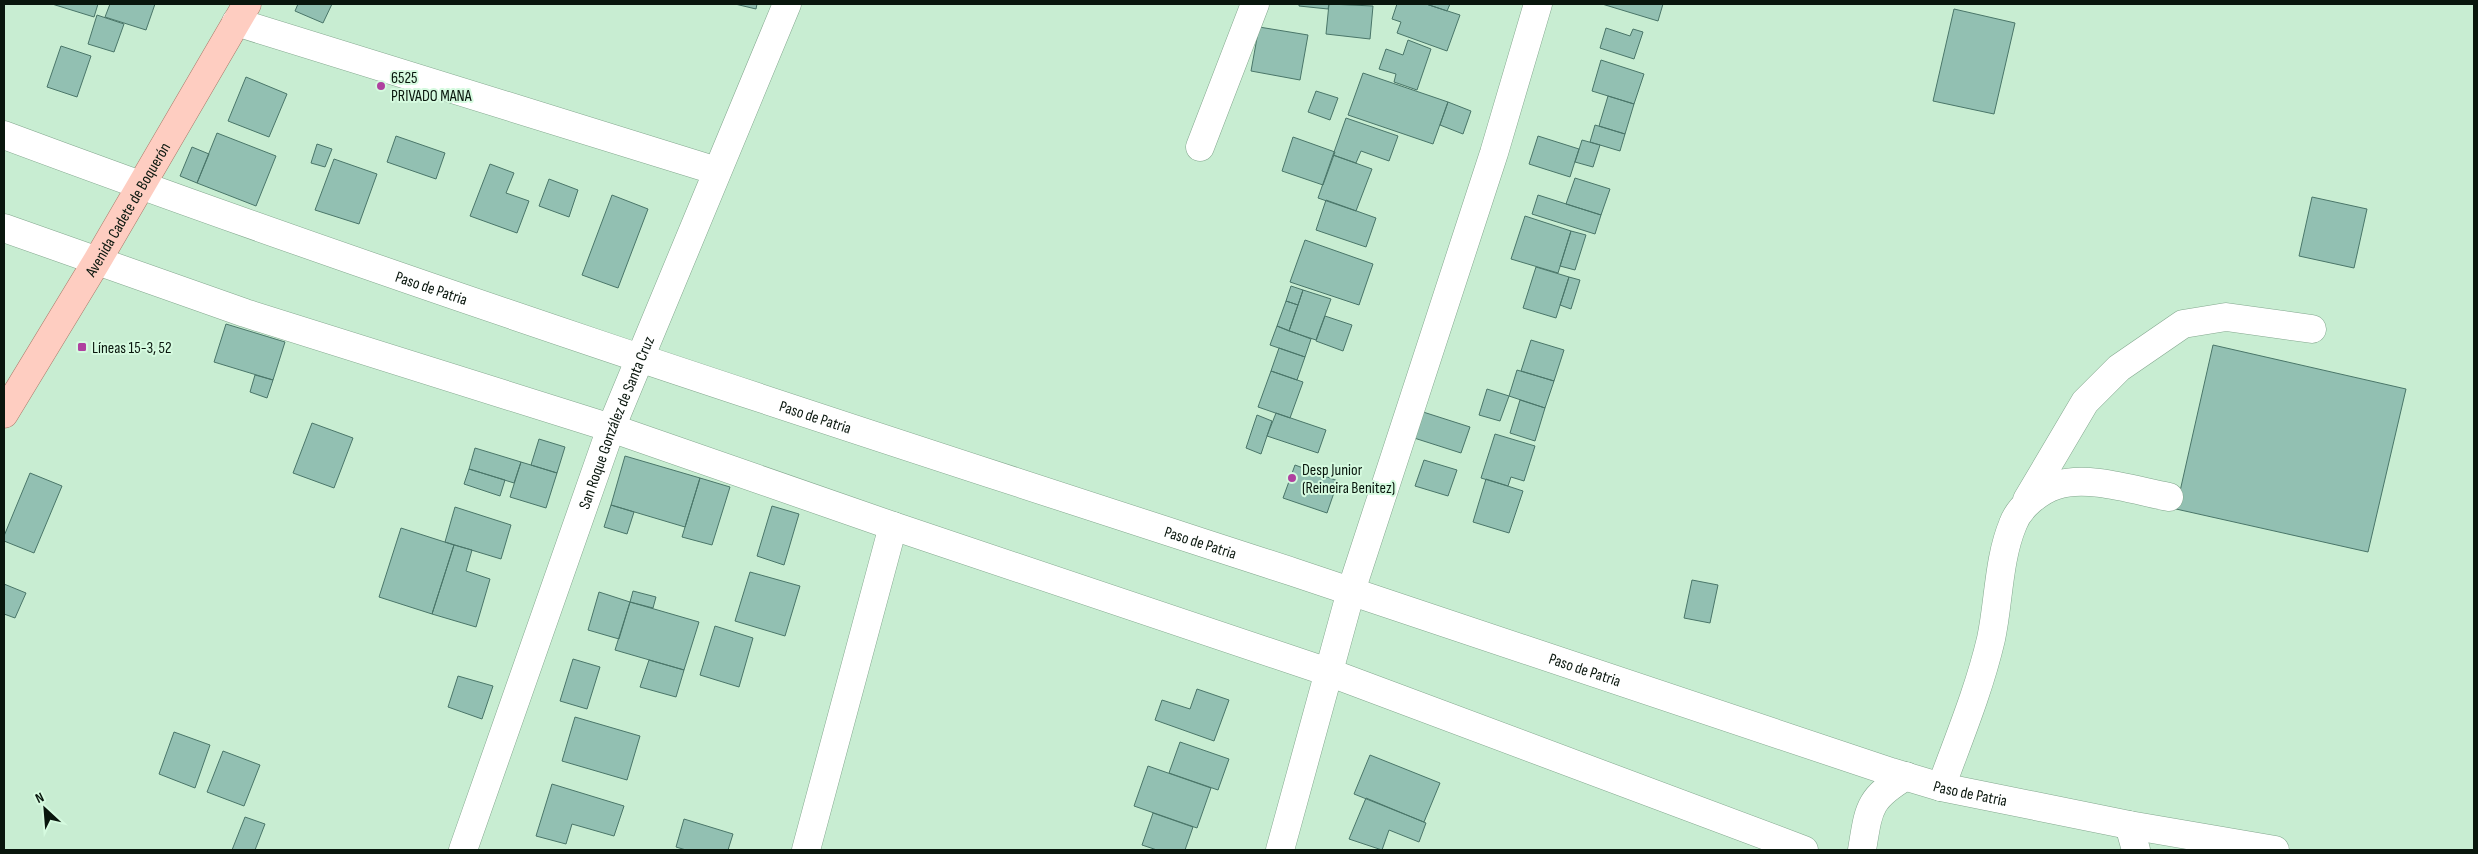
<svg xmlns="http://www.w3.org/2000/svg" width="2478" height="854" font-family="'Sofia Sans Condensed',sans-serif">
<rect width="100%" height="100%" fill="#c8edd2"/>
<path fill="#92c0b2" stroke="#4a7669" d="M52 4H98L94 17Z
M110 4H155L146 30 105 17Z
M298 4H332L323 23 295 11Z
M735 4H757L756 9Z
M1299 4H1329L1328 9 1299 6Z
M1329 4 1373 6 1370 39 1326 34Z
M1397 4H1426L1460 15 1447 51 1397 33 1401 22 1392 19Z
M1426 4H1450L1447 11Z
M1602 4H1663L1658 21Z
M1954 9 2015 23 1994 114 1933 101Z
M97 15 124 24 114 52 88 44Z
M1259 27 1308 35 1300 80 1251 71Z
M1606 28 1630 36 1633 29 1643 32 1634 59 1600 48Z
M1408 40 1431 49 1417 90 1394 82 1396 74 1379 69 1386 49 1403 55Z
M61 46 91 56 77 97 47 87Z
M1601 60 1644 74 1634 104 1592 91Z
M1363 73 1448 102 1433 144 1348 115Z
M246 77 287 94 269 137 228 121Z
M1316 91 1338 98 1330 120 1308 112Z
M1608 96 1634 104 1625 134 1599 126Z
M1448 102 1471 111 1463 134 1440 125Z
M1346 118 1398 136 1389 161 1361 151 1356 163 1333 155Z
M1595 125 1625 134 1620 151 1590 142Z
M217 133 276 156 256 206 197 183Z
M396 136 445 153 436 179 387 162Z
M1538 136 1579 149 1570 177 1529 164Z
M1293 137 1335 152 1323 185 1282 171Z
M1582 140 1600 145 1593 167 1575 162Z
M317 144 332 149 325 167 311 163Z
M192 147 209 154 197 183 180 176Z
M1333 155 1372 169 1356 211 1318 198Z
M334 159 377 174 359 224 315 210Z
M490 164 514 173 506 193 529 201 517 233 470 216Z
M1575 178 1610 189 1601 215 1566 204Z
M549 179 578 190 569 217 539 206Z
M612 195 648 209 618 288 582 275Z
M1538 195 1601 215 1595 234 1532 214Z
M2312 197 2367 209 2354 268 2299 256Z
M1326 200 1376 218 1366 247 1316 230Z
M1525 216 1571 231 1558 273 1511 259Z
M1571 231 1586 235 1575 270 1560 266Z
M1305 240 1373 264 1359 305 1290 282Z
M1536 267 1569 277 1556 318 1523 308Z
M1569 277 1580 280 1571 309 1560 305Z
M1291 286 1303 290 1298 305 1286 301Z
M1303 290 1331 299 1316 340 1289 331Z
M1286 301 1298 305 1289 331 1277 326Z
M1325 316 1352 325 1343 351 1316 341Z
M226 324 285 342 273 380 214 362Z
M1277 326 1311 339 1305 357 1270 345Z
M1531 340 1564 350 1554 381 1521 371Z
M2213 345 2406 389 2368 552 2176 509Z
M1279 348 1305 357 1297 380 1271 371Z
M1517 370 1554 381 1545 408 1509 396Z
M1271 371 1303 382 1290 418 1258 407Z
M255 375 273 380 267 398 250 392Z
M1487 389 1509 396 1500 421 1479 415Z
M1520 400 1545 408 1535 441 1510 433Z
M1420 411 1470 427 1461 453 1411 437Z
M1276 413 1326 430 1318 453 1267 436Z
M1257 415 1272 421 1261 454 1246 448Z
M312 423 353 438 334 488 293 473Z
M1495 434 1535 446 1524 481 1511 477 1508 486 1481 478Z
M539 439 565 447 557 473 531 465Z
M475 448 521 462 514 483 469 469Z
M625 456 700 478 685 527 611 505Z
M1424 460 1457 470 1448 496 1415 486Z
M521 462 557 473 546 508 510 497Z
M1295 465 1338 481 1327 513 1283 498Z
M469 469 505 480 500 496 464 484Z
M30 473 62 486 34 553 4 541V536Z
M700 478 730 487 712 545 682 537Z
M1486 479 1523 491 1509 533 1473 522Z
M611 505 634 512 627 534 604 527Z
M772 506 799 514 784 565 757 556Z
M455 507 511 525 501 559 445 542Z
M401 528 454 545 432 614 379 597Z
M454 545 472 550 466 571 490 579 476 627 432 614Z
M750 572 800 586 785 636 735 621Z
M1692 580 1718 585 1710 623 1684 618Z
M4 584 26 593 15 618 4 614Z
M633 591 656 597 653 608 630 602Z
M599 592 630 602 619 639 588 630Z
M630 602 699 622 684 670 615 650Z
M715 626 753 638 739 687 700 675Z
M573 659 600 667 587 709 560 701Z
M649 660 684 670 676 697 640 687Z
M458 676 493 686 482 719 448 707Z
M1197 689 1229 700 1214 741 1155 720 1162 700 1190 709Z
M575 717 640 736 627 780 562 761Z
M174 732 210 745 195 788 159 774Z
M1180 742 1229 759 1218 790 1169 773Z
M223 751 260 765 244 806 207 792Z
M1370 755 1440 783 1424 822 1354 794Z
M1148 766 1211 788 1197 828 1134 806Z
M552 784 624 806 614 836 572 824 566 844 536 836Z
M1366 798 1426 823 1419 842 1389 830 1382 850 1349 839Z
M1153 813 1193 827 1185 850H1157L1142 845Z
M245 817 265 824 255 850H232Z
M684 819 733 834 728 850H686L676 847Z"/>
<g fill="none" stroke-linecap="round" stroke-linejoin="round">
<g stroke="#83a78e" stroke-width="29">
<g id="minor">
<path d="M236 22 717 171"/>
<path id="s1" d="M4 135C429 293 862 432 1293 572 1493 638 1692 705 1891 772L1941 787 2129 825 2275 850"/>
<path d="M1200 147 1255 4"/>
<path d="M4 228 245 313 611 428 893 526 1328 672 1804 850"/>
<path d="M2027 500 2085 402 2119 368 2183 324 2226 317 2312 329"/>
<path d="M1941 787C1959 738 1979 690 1991 639 1999 602 1998 560 2013 524 2019 507 2040 490 2057 485 2089 475 2136 491 2169 497"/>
<path d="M2129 825 2136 850"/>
<path id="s2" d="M463 850 611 428 787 4"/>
<path d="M806 850 893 526"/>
<path d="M1280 850 1351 591 1494 153 1538 4"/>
<path d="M1862 850C1869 808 1868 799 1906 776"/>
</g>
</g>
<g stroke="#a87767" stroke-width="29">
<g id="major">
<path id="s3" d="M4 414 97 261 247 4"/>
</g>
</g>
<use href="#minor" stroke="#fff" stroke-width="28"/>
<use href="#major" stroke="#fecdc1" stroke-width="28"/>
</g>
<g fill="#af419f" stroke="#d5fadf" stroke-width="2">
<circle cx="381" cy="86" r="5"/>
<rect x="77" y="342" width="10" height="10" rx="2.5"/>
<circle cx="1292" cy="478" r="5"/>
</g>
<g text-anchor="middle" stroke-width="4" stroke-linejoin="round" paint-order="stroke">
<g font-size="16" fill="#09160d" stroke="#d5fadf" text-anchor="start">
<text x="391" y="83">6525<tspan x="391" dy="18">PRIVADO MANA</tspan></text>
<text x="92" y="353">Líneas 15-3, 52</text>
<text x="1302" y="475">Desp Junior<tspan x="1302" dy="18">(Reineira Benitez)</tspan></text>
</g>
<g font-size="16" fill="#09160d" stroke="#d5fadf">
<text dy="6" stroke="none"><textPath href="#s3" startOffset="239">Avenida Cadete de Boquerón</textPath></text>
<text dy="6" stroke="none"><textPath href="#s1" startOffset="454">Paso de Patria</textPath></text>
<text dy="6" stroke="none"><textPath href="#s1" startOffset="859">Paso de Patria</textPath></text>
<text dy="6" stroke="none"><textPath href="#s2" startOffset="454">San Roque González de Santa Cruz</textPath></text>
<text dy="6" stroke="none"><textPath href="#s1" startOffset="1264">Paso de Patria</textPath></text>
<text dy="6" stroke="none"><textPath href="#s1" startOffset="1669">Paso de Patria</textPath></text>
<text dy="6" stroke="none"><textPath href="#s1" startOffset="2074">Paso de Patria</textPath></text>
</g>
</g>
<rect width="2478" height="854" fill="none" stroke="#09160d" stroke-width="10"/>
<g transform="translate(45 809) rotate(334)" stroke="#d5fadf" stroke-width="4" paint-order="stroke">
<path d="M0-4L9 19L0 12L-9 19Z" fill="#09160d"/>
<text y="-8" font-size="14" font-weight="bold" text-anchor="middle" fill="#09160d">N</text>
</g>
</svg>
